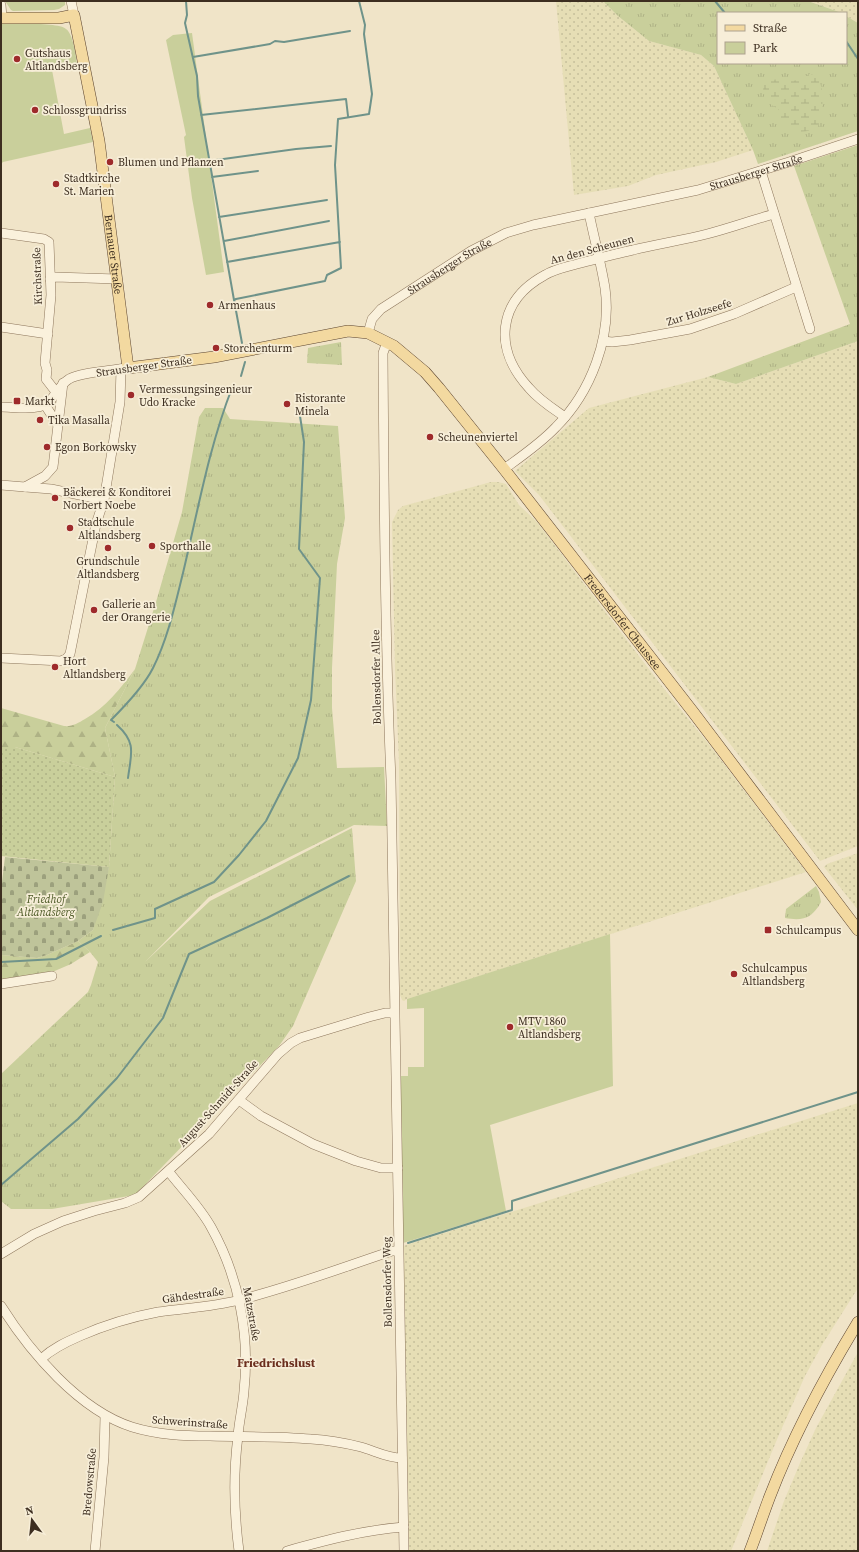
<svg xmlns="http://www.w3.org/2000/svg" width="859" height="1552" font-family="'Source Serif 4',serif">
<defs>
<pattern id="farmland-dots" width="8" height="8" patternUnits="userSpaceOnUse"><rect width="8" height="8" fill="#e6deb5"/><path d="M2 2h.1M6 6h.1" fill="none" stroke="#c6bf9b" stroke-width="1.8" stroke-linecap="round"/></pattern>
<pattern id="grass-tufts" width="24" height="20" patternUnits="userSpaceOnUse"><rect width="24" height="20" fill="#c9cf9b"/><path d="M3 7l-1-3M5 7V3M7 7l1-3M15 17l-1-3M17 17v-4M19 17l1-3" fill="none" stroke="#aeb285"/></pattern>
<pattern id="forest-firs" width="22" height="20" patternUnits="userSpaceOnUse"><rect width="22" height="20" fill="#c9cf9b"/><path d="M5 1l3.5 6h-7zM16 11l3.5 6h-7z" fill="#aeb285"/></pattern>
<pattern id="wetland-marsh" width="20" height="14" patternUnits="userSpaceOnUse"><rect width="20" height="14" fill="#c9cf9b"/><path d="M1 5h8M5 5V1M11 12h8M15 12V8" fill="none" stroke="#aeb285"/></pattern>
<pattern id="cemetery-stones" width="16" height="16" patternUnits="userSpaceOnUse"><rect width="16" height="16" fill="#bfc49a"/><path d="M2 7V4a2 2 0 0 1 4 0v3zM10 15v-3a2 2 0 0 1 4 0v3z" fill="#9ca07d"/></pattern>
<pattern id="garden-dots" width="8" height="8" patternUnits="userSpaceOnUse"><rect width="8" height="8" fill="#c9cf9b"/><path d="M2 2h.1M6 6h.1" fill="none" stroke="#aeb285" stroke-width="1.8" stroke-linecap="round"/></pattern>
</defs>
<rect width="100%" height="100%" fill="#f0e4c8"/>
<path fill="url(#farmland-dots)" d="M556 1H603L618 16 649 41 701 55 714 66 753 150 716 162 656 175 628 186 574 195Z
M809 1H858V23L846 16V13H842Z
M858 341V846L820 861 539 495 515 471 589 408 708 377 736 384Z
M491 482H498L506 484 519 505 537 522 661 685 711 747 806 872 407 999 404 1001 402 1000 400 995 399 762 395 669 392 522 398 510 403 506Z
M858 853V910L824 867 827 864Z
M858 1103V1288L822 1345 805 1376 778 1437 731 1551H409L403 1246Z
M858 1352V1551H767L784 1501 800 1463 816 1428Z"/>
<path fill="url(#grass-tufts)" d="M603 1H808L842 13H718V63H846V16L858 23V131L758 164 753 150 714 66 701 55 649 41 618 16Z
M858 145V341L736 384 708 377 850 324 794 166Z
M341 342 342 365 307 363 308 348Z
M205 408H223L230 419 338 426 345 518 337 564 332 668V708L337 768 384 767 387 826 354 825 209 897 145 962 210 901 352 828 356 881 293 1026 279 1046 135 1195 52 1209H11L1 1201V1074L88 992 91 985 98 962 90 952 78 941 93 930 109 867 115 777 105 728 135 669 156 602 182 512 199 417Z
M816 886 819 892 821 902C812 919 802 921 785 918L786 909Z"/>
<path fill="url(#forest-firs)" d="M135 669 105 728 115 777 15 747H1V708L64 726C72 727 78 723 85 719 106 707 120 689 135 669Z
M78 941 90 952 71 964 50 973 1 981V955L37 958 47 955Z"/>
<path fill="url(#wetland-marsh)" d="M809 74 816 75C826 89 823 111 818 127 804 134 789 135 781 118 780 115 780 111 778 109 776 107 772 106 770 103 764 96 763 93 763 84 778 74 785 84 797 80 801 79 805 76 809 74Z"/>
<path fill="url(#cemetery-stones)" d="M5 857 109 867 103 902 93 930 78 941 47 955 37 958 1 955V890Z"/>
<path fill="#c9cf9b" d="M5 1H65V5L59 9 54 10 13 11 11 10Z
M1 24C13 24 59 22 66 29 73 34 76 55 77 64L52 70 64 134 90 128 93 142 3 162 1 164Z
M192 33 224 272 206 275 192 198 184 137 186 135 166 40 173 35Z
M610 934 613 1086 490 1125 506 1211 403 1243 400 1076H408V1067H424V1008L407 1009V999Z"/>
<path fill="url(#garden-dots)" d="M1 747H15L115 777 109 867 1 856Z"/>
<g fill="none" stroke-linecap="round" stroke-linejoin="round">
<path stroke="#6f938a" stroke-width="2" d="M186 1 187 15 185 23 197 76 198 96 234 300
M715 1 725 13
M846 41 858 59
M193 57 270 44 275 41 284 42 350 31
M201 115 346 99 348 116
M209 161 296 149 331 146
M212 177 258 171
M219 217 327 200
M224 241 329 221
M227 262 340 242
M242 343 234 300 236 299 325 281 327 275 341 268 335 165 338 119 369 114 372 94 364 34 365 25 359 1
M241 376 245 362
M114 722 111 720C125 706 144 686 153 668 168 638 175 605 183 573 198 510 209 447 232 388
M117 725C137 743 131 754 128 778
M113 930 155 918V909L214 882 239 855 266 821 298 758 311 700 320 578 299 549 304 442 300 416
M1 962 56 959 101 936
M1 1185 78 1119 117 1078 163 1018 189 954 267 918 349 876
M408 1243 512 1210V1201L858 1092"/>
<g stroke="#8d765c" stroke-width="10">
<g id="minor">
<path d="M71 1 74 15"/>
<path d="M1 5 2 18"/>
<path d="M761 171 810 329"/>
<path d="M1 233 44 239 49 242 51 295 45 363 47 370 46 379 56 392"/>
<path d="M50 279 55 277 117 279"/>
<path d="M1 327 48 334"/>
<path id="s1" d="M368 333 372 319 381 309 471 251 506 233 533 225 698 190 789 162 858 139"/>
<path d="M603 341 612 342 630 340 690 329 734 314 796 287"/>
<path d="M387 342 383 353C384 495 385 637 391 780L404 1551"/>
<path d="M45 405 58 425"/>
<path d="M1 407C15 407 42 412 51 400 56 393 61 384 69 379 81 372 111 371 126 368"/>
<path d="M565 417C552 408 539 400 529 388 493 349 497 301 545 275 555 269 566 267 577 264 596 259 614 254 633 250 658 244 683 240 707 234 730 228 752 220 774 214"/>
<path d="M504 469C522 456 541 443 556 427 591 392 612 337 605 288 601 263 594 238 589 213"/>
<path d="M1 485 25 487 45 476 53 467 63 383"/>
<path d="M25 487 51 489 104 500"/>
<path d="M1 658 61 661 66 659 70 654 96 524 104 500 120 402 121 369"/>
<path d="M1 984 52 976"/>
<path d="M239 1100 261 1116 313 1144 356 1161 381 1168H398"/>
<path d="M169 1172C183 1190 200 1207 211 1227 239 1277 250 1335 244 1391 243 1406 239 1421 238 1436 233 1475 234 1513 239 1551"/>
<path d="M1 1254 34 1234 63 1221 94 1211 125 1203 139 1197 209 1134 278 1054 291 1043 300 1038 369 1017 385 1013H394"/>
<path d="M1 1306C30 1352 79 1410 132 1427 158 1435 184 1436 210 1436 244 1437 277 1436 311 1439 328 1440 345 1443 361 1447 375 1451 387 1458 402 1458"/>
<path d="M41 1359C53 1348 66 1342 80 1336 105 1325 131 1317 158 1312 185 1308 213 1307 239 1300 291 1287 341 1268 392 1251H398"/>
<path d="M95 1551 104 1457 105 1416"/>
<path d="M287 1551C326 1540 364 1530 404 1527"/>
</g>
</g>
<g stroke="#5b4430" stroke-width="12">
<g id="major">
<path id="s2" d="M1 18H59L74 15 99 141 128 368 214 357 348 331 368 333 394 346 425 372 439 388 504 469 693 712 858 930"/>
<path d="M750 1551C757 1533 763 1514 770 1496 793 1436 824 1378 858 1322"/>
</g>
</g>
<use href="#minor" stroke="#faf1dc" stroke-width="9"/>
<use href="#major" stroke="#f3d9a0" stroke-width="11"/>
</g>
<g fill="#9e2a2b" stroke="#f7eed8" stroke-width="1.5">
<circle cx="17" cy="59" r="4"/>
<circle cx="35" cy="110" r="4"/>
<circle cx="110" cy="162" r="4"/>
<circle cx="56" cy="184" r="4"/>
<circle cx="210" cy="305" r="4"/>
<circle cx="216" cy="348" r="4"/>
<circle cx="131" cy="395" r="4"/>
<rect x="13" y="397" width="8" height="8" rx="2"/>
<circle cx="287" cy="404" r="4"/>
<circle cx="40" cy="420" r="4"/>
<circle cx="430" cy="437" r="4"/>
<circle cx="47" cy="447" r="4"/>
<circle cx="55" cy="498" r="4"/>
<circle cx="70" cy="528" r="4"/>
<circle cx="152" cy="546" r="4"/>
<circle cx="108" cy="548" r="4"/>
<circle cx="94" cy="610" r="4"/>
<circle cx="55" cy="667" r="4"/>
<rect x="764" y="926" width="8" height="8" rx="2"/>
<circle cx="734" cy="974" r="4"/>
<circle cx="510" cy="1027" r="4"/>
</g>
<g text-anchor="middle" stroke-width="3.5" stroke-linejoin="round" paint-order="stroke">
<g font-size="11" fill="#3d2e20" stroke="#f7eed8" text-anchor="start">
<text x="25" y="57">Gutshaus<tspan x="25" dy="13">Altlandsberg</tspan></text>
<text x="43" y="114">Schlossgrundriss</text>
<text x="118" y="166">Blumen und Pflanzen</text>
<text x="64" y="182">Stadtkirche<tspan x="64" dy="13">St. Marien</tspan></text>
<text x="218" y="309">Armenhaus</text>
<text x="224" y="352">Storchenturm</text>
<text x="139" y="393">Vermessungsingenieur<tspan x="139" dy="13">Udo Kracke</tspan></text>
<text x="295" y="402">Ristorante<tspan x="295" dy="13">Minela</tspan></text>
<text x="25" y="405">Markt</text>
<text x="48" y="424">Tika Masalla</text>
<text x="438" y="441">Scheunenviertel</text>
<text x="55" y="451">Egon Borkowsky</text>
<text x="63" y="496">Bäckerei &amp; Konditorei<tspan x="63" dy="13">Norbert Noebe</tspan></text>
<text x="78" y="526">Stadtschule<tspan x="78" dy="13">Altlandsberg</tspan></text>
<text x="160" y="550">Sporthalle</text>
<text x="108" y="565" text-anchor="middle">Grundschule<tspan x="108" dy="13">Altlandsberg</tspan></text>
<text x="102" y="608">Gallerie an<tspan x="102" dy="13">der Orangerie</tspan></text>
<text x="63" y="665">Hort<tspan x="63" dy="13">Altlandsberg</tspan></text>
<text x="776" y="934">Schulcampus</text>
<text x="742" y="972">Schulcampus<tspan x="742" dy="13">Altlandsberg</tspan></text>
<text x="518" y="1025">MTV 1860<tspan x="518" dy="13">Altlandsberg</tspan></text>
</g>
<g font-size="11" fill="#3d2e20" stroke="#f7eed8">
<text dy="4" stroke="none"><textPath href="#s1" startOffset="432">Strausberger Straße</textPath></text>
<text transform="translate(592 249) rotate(-15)" y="4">An den Scheunen</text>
<text dy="4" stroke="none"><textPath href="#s2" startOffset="316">Bernauer Straße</textPath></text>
<text dy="4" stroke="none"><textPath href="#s1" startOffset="109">Strausberger Straße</textPath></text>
<text transform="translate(37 276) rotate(-92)" y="4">Kirchstraße</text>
<text transform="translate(699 312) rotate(-17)" y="4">Zur Holzseefe</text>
<text transform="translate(144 366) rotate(-8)" y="4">Strausberger Straße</text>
<text dy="4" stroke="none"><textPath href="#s2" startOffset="1062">Fredersdorfer Chaussee</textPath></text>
<text transform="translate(376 677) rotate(-91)" y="4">Bollensdorfer Allee</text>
<text transform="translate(218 1103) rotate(-48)" y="4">August-Schmidt-Straße</text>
<text transform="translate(387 1282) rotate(-91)" y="4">Bollensdorfer Weg</text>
<text transform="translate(193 1295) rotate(-8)" y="4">Gähdestraße</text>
<text transform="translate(252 1314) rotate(80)" y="4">Matzstraße</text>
<text transform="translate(190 1422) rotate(4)" y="4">Schwerinstraße</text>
<text transform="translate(89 1482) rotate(-85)" y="4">Bredowstraße</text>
</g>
<g font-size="11" font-style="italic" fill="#4d5a26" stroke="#f7eed8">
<text x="46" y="903">Friedhof<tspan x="46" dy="13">Altlandsberg</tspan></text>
</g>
<g font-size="12" font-weight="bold" fill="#6b2e1e" stroke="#f7eed8">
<text x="276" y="1367">Friedrichslust</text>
</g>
</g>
<rect width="859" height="1552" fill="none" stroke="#3d2e20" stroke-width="4"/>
<rect x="717" y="12" width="130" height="52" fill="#f7eed8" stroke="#ada18e"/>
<rect x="725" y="25" width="20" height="6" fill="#f3d9a0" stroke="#ada18e"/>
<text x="753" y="32" font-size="12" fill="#3d2e20">Straße</text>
<rect x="725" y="42" width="20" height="12" fill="#c9cf9b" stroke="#ada18e"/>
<text x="753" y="52" font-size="12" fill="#3d2e20">Park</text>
<g transform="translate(32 1520) rotate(345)" stroke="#f7eed8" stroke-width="3" paint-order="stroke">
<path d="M0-3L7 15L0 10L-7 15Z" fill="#3d2e20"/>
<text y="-6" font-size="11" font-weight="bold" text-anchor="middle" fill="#3d2e20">N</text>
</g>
</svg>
